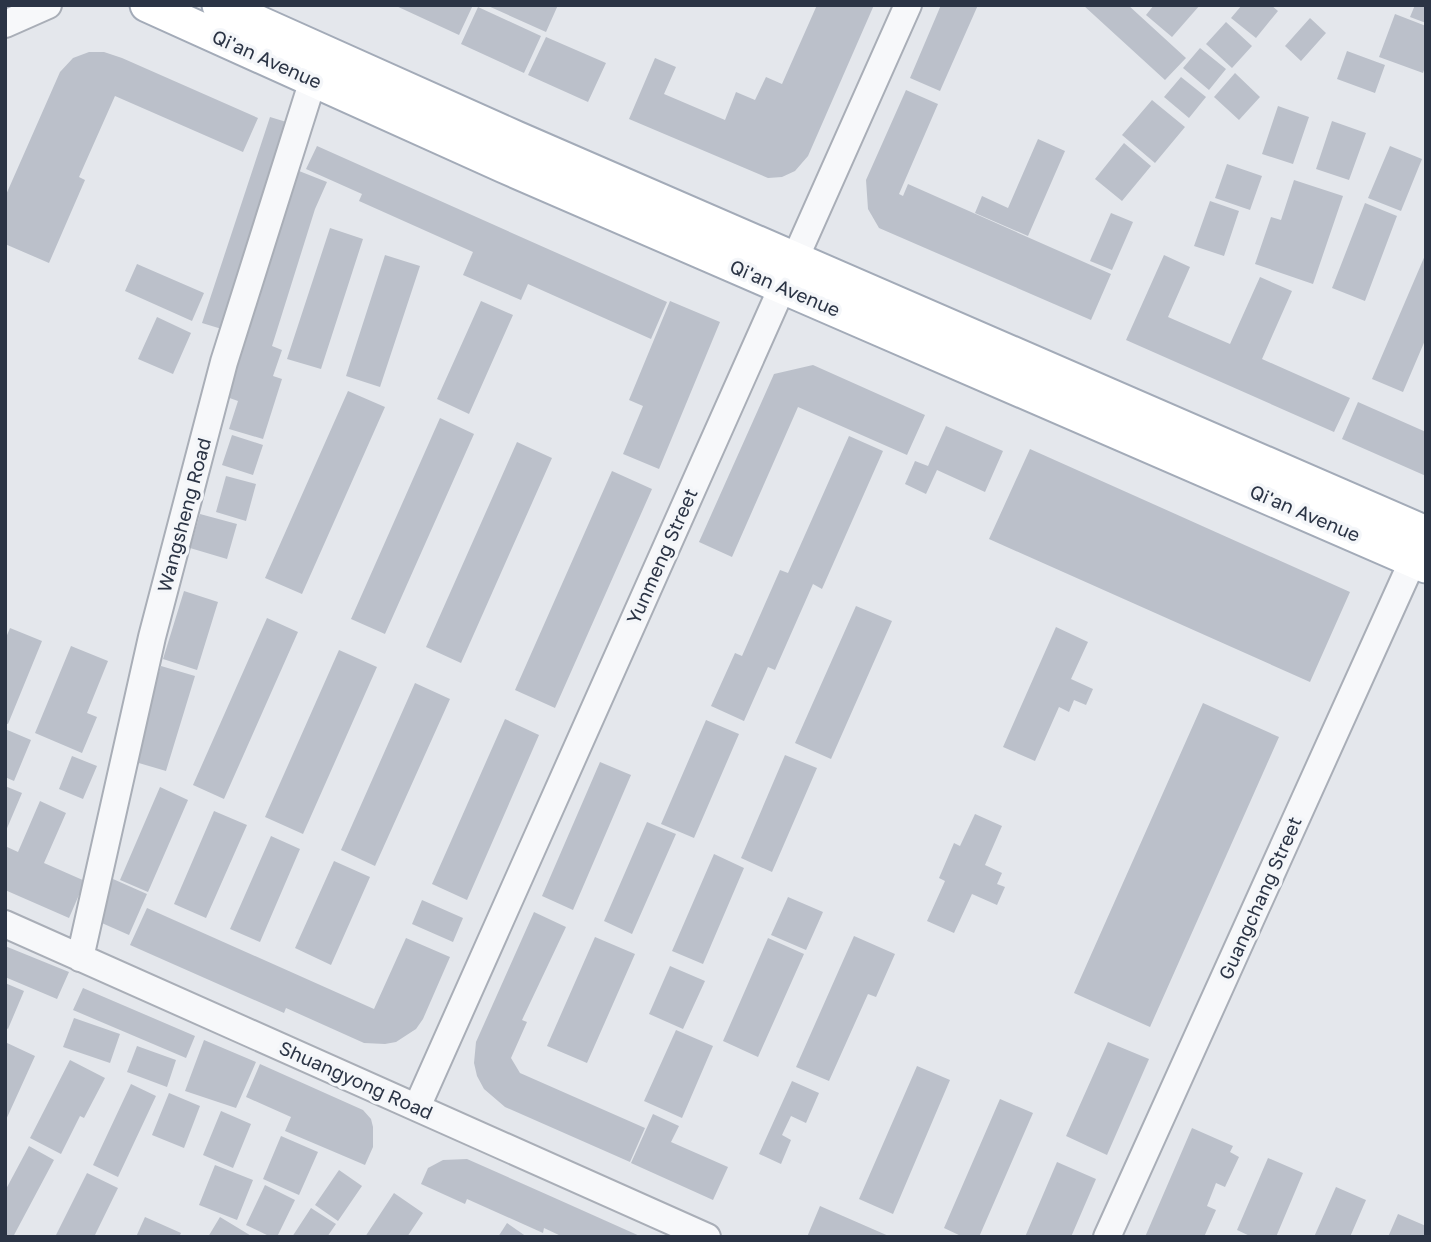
<svg xmlns="http://www.w3.org/2000/svg" width="1431" height="1242" font-family="'Golos Text',sans-serif">
<rect width="100%" height="100%" fill="#e4e7ec"/>
<path fill="#bbc0ca" d="M394 5H473L459 35Z
M486 5H558L546 32Z
M817 5H874L808 156 795 171 782 177 768 178 629 119 655 58 676 67 664 94 725 120 736 92 755 100 766 77 782 84Z
M941 5H978L940 91 910 78Z
M1083 5H1128L1186 58 1165 80Z
M1154 5H1200L1172 37 1146 15Z
M1242 5H1271L1278 11 1256 38 1231 18Z
M1415 5H1426V23L1410 17Z
M478 7 541 36 524 73 461 44Z
M1395 14 1426 26V64L1423 73 1379 57Z
M1310 18 1326 33 1301 61 1285 46Z
M1226 22 1252 46 1232 68 1206 44Z
M546 37 606 63 588 102 528 75Z
M1200 48 1226 69 1209 90 1183 68Z
M1347 51 1385 65 1375 93 1337 79Z
M89 52H104L122 58 258 118 243 152 115 96 79 177 85 180 49 263 5 244V197L60 72 73 58Z
M1235 73 1260 97 1239 120 1214 97Z
M1181 77 1206 97 1189 118 1164 97Z
M906 90 938 104 899 194 903 196 908 184 1111 274 1091 320 879 228 868 209 866 180Z
M1152 100 1185 127 1155 163 1122 135Z
M1278 106 1309 117 1293 164 1262 154Z
M270 117 293 124 225 330 202 323Z
M1332 121 1366 133 1349 180 1316 169Z
M1038 139 1065 151 1028 236 975 213 982 196 1008 208Z
M1124 143 1151 166 1122 201 1095 179Z
M317 146 667 302 651 339 528 284 521 300 463 275 473 252 359 201 362 194 306 169Z
M1390 146 1422 159 1401 211 1368 198Z
M1227 164 1262 176 1250 210 1215 198Z
M294 169 327 182 315 209 272 346 282 350 273 376 282 379 263 439 229 429 238 401 221 395Z
M1294 180 1343 196 1313 284 1255 264 1271 217 1281 220Z
M1210 201 1239 211 1224 256 1194 246Z
M1365 203 1397 216 1365 301 1332 288Z
M1111 213 1133 222 1112 270 1090 261Z
M330 228 363 239 321 369 287 359Z
M1426 253V338L1403 392 1372 379Z
M385 255 420 266 380 387 346 376Z
M1164 255 1190 267 1168 317 1230 344 1260 277 1292 291 1262 359 1350 398 1334 432 1126 340Z
M137 264 204 293 192 321 125 291Z
M481 301 513 315 469 414 437 399Z
M670 301 720 322 659 469 623 454 643 406 629 400Z
M157 317 191 333 173 374 138 359Z
M813 365 925 415 907 455 798 407 732 557 699 542 774 374Z
M348 391 385 407 302 594 265 578Z
M1358 402 1426 432V476L1342 439Z
M440 418 474 434 385 634 351 619Z
M946 426 1003 451 985 492 937 470 926 494 905 484 915 461 928 466Z
M232 435 263 445 253 475 222 465Z
M849 436 883 451 822 589 813 584 775 670 768 667 744 721 711 706 735 653 742 656 780 570 788 573Z
M517 442 552 458 461 663 426 647Z
M1030 449 1350 592 1310 682 989 539Z
M612 471 652 489 555 708 515 690Z
M226 476 256 484 246 521 216 512Z
M200 514 237 524 227 559 190 548Z
M184 591 218 602 197 670 163 659Z
M856 606 892 621 831 759 795 743Z
M267 618 298 632 224 799 193 785Z
M1056 627 1088 642 1071 679 1093 689 1086 705 1074 700 1069 712 1059 707 1035 761 1003 747Z
M10 628 42 641 8 724 5 723V640Z
M71 646 108 661 87 713 97 717 82 753 35 733Z
M339 650 377 667 303 834 265 817Z
M161 666 195 676 166 771 132 761Z
M415 683 450 699 375 866 341 850Z
M1203 703 1279 737 1150 1027 1074 993Z
M505 719 539 735 467 900 432 884Z
M706 720 739 734 694 838 661 824Z
M5 729 31 740 14 781 5 777Z
M785 755 817 768 772 872 741 858Z
M72 756 97 766 83 799 59 789Z
M600 762 631 775 573 910 542 896Z
M5 786 22 793 5 833Z
M160 787 188 800 148 892 120 880Z
M40 801 66 813 44 863 85 881 69 918 5 890V846L18 852Z
M214 811 247 825 206 918 174 904Z
M975 814 1002 826 985 865 1002 873 997 884 1005 887 997 905 972 894 954 933 927 921 945 881 939 878 954 843 960 846Z
M647 822 676 834 632 934 604 921Z
M271 836 300 849 260 942 230 929Z
M714 854 744 868 703 964 672 951Z
M334 861 370 877 331 965 295 948Z
M113 879 147 894 129 935 95 920Z
M788 897 823 912 806 950 771 935Z
M422 900 463 918 453 942 412 924Z
M147 908 374 1009 406 938 450 957 423 1019 416 1029 396 1042 385 1044 364 1043 286 1008 284 1013 130 945Z
M534 912 566 927 522 1020 527 1022 511 1058 520 1073 645 1128 630 1162 505 1107 484 1089 477 1076 474 1063 476 1042Z
M854 936 895 954 876 997 868 994 829 1081 796 1067Z
M595 937 635 954 587 1063 547 1046Z
M768 938 804 954 758 1057 723 1041Z
M5 946 69 972 57 999 5 977Z
M670 966 705 981 683 1029 649 1014Z
M5 983 24 991 8 1029 5 1027Z
M83 988 195 1036 186 1058 73 1010Z
M74 1018 120 1034 110 1063 63 1047Z
M676 1030 713 1046 682 1118 644 1101Z
M204 1040 256 1062 236 1108 185 1091Z
M5 1042 35 1056 5 1122Z
M1108 1042 1149 1059 1107 1155 1066 1136Z
M137 1046 176 1060 167 1087 127 1072Z
M70 1060 105 1078 84 1118 80 1116 61 1154 30 1138Z
M260 1064 363 1110 371 1119 373 1127V1147L365 1165 285 1131 291 1117 246 1097Z
M917 1066 950 1080 893 1214 859 1199Z
M792 1081 819 1093 806 1123 791 1116 782 1135 791 1140 781 1164 759 1154Z
M131 1084 156 1096 118 1177 93 1165Z
M169 1093 200 1106 184 1148 152 1135Z
M1000 1099 1033 1113 979 1237H963L944 1228Z
M221 1111 251 1124 233 1168 203 1155Z
M653 1114 679 1126 671 1142 728 1167 713 1200 631 1163Z
M1192 1128 1233 1146 1230 1152 1239 1157 1225 1187 1216 1183 1207 1206 1216 1210 1204 1237H1145Z
M281 1136 318 1152 299 1195 263 1179Z
M29 1146 54 1160 13 1237H5V1191Z
M1268 1158 1303 1173 1276 1237H1252L1237 1230Z
M467 1159 557 1199 642 1237H563L544 1228 543 1233 467 1199 465 1204 421 1184 428 1168 443 1160Z
M1057 1162 1096 1179 1071 1237H1025Z
M215 1165 253 1180 237 1220 199 1205Z
M339 1170 362 1186 338 1221 315 1205Z
M87 1173 118 1188 94 1237H55Z
M265 1185 295 1200 277 1237H271L246 1225Z
M1336 1187 1366 1200 1350 1237H1314Z
M394 1193 423 1213 407 1237H365Z
M820 1206 891 1237H807Z
M311 1208 336 1224 327 1237H292Z
M1398 1214 1426 1226V1237H1388Z
M145 1217 181 1233 179 1237H136Z
M220 1217 253 1237H208Z
M507 1223 527 1237H498Z"/>
<g fill="none" stroke-linecap="round" stroke-linejoin="round">
<g stroke="#a9aeb7" stroke-width="30">
<path id="minor" d="M5 24 48 5
M5 924 707 1237
M80 958 152 637 224 362 313 80
M417 1107 908 5
M1107 1237 1413 560"/>
</g>
<g stroke="#a3abb8" stroke-width="37">
<path id="major" d="M147 5 504 166 1426 566
M219 5 516 138 1426 533"/>
</g>
<use href="#minor" stroke="#f7f8fa" stroke-width="26"/>
<use href="#major" stroke="#fff" stroke-width="33"/>
</g>
<g text-anchor="middle" stroke-width="7" stroke-linejoin="round" paint-order="stroke">
<g font-size="19" fill="#2b3445" stroke="#f4f6f9">
<text transform="translate(267 59) rotate(24)" y="7">Qi'an Avenue</text>
<text transform="translate(785 288) rotate(23)" y="7">Qi'an Avenue</text>
<text transform="translate(1305 513) rotate(23)" y="7">Qi'an Avenue</text>
<text transform="translate(184 515) rotate(-75)" y="7">Wangsheng Road</text>
<text transform="translate(662 556) rotate(-66)" y="7">Yunmeng Street</text>
<text transform="translate(1260 898) rotate(-66)" y="7">Guangchang Street</text>
<text transform="translate(356 1080) rotate(24)" y="7">Shuangyong Road</text>
</g>
</g>
<rect width="1431" height="1242" fill="none" stroke="#2b3445" stroke-width="14"/>
</svg>
